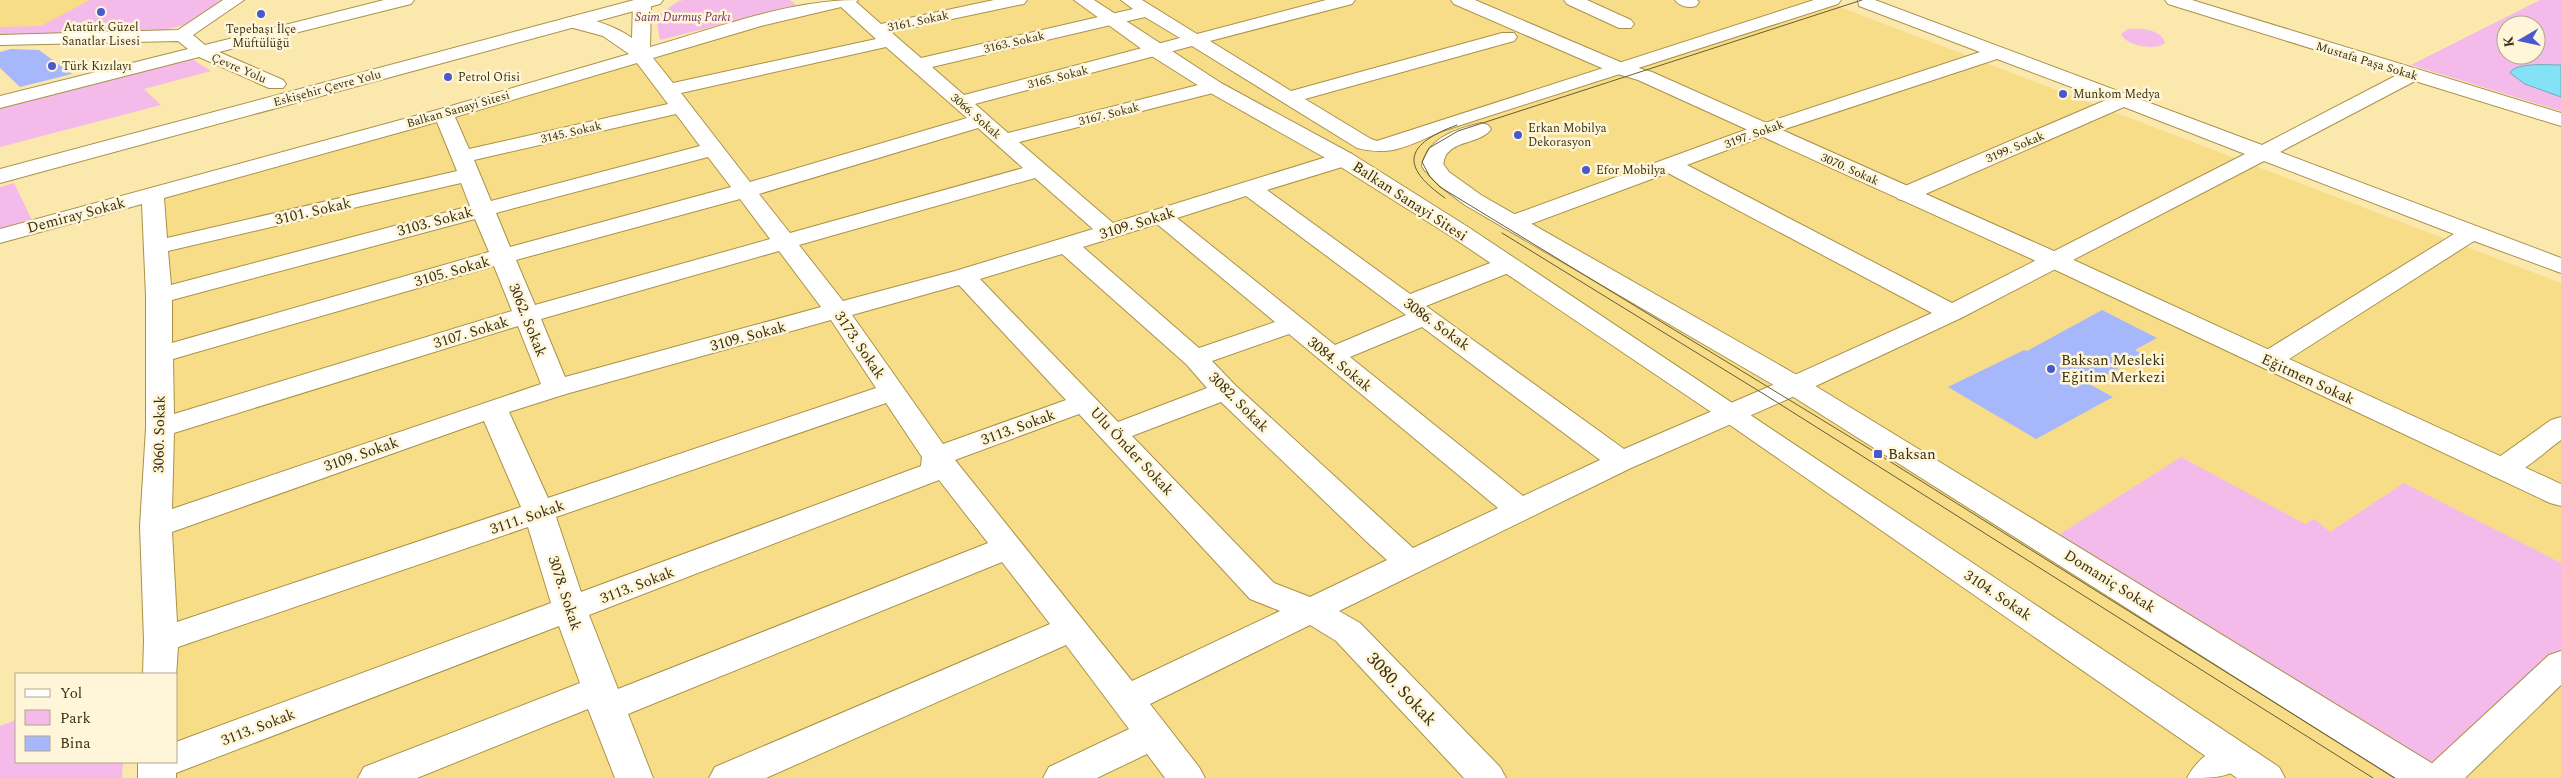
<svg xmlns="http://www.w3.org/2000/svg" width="2561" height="778" font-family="Spectral,serif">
<rect width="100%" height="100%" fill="#fbe8ad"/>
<path fill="#f8dd89" d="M0 0H221L184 25 0 35Z
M843 0H1822L2561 283V778H162V762H176V674H162V195L792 11Z"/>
<path fill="#f4baea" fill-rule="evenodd" d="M90 0H221L184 25 160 31 0 35V27L41 26Z
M683 0H790L796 5 660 40 656 17 677 2Z
M2540 0H2561V111L2411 65ZM2506 25H2536V55H2506Z
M2128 29C2140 28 2162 29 2165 43 2156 51 2126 46 2121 34Z
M192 59 211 71 144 89 161 105 0 147V107Z
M14 183 32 220 0 229V187Z
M2181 457 2305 524 2314 519 2330 532 2404 483 2561 563V655L2439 772 2185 618 2060 534Z
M16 720V762H123L122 778H0V726Z"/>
<path fill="#84e2f6" stroke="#6eadb1" d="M2561 65V97L2525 84 2510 73C2515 62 2549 65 2561 65Z"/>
<path fill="#a6b8fb" d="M11 49 39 50 72 74 20 87 0 68V52Z
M2102 310 2157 338 2135 350 2144 355 2089 384 2113 397 2036 439 1948 387 2024 350 2027 351Z"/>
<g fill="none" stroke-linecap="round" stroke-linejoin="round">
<g stroke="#a99248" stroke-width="2">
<path id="street" d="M223 0H244L193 35 205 45 384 0H414L411 4 219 52 283 80 286 84 283 88H269L199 57 0 108V96L188 49 178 41 0 45V35L178 30Z
M635 0H649L651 3 650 47C717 28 788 0 858 0L856 2 881 24 994 0H1027L1024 4 1018 5 891 32 921 58 1133 9 1121 0H1142L1197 34 1326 0H1355L1352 4 1210 41 1291 91 1502 33H1514L1517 37 1514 41 1305 99 1371 139 1377 141 1814 0H1841L1838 4 1442 131C1410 145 1392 157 1357 148L1192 46 975 104 1008 133 1214 81 1221 83 1224 87 1221 91 1019 142 1113 223 1336 154 1344 153 1352 154 1355 159 1352 164 1267 190 1410 294 1498 260 1507 258 1516 260 1519 265 1516 270 1426 306 1624 449 1768 387 1932 313 1668 173 1520 228 1512 230 1504 228 1500 223 1504 218 1756 126 1980 52 1859 6 1858 0H1875L2262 145 2397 75 2168 4 2165 0H2192L2561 113V126L2415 81 2280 152 2561 258V273L2474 241 2278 366 2269 368 2260 366 2256 360 2260 354 2454 234 2264 161 1961 318 1788 399 1631 468 1339 611 1360 623 1500 767 1506 778H1464L1336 641 1310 625 1150 704 1199 767 1205 778H1165L1147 754 1097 778H1043L1049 767 1129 729 1066 645 766 778H709L715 767 1050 624 1002 562 628 714 653 778H615L588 709 417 778H358L364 767 580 683 559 626 176 773V778H138V762H176V742L551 603 528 527 178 647 176 676V674H143L144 640 140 526 146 428V296L142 204 0 243V229L437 110 629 54 603 36 566 26 563 22 566 18C584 14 617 27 632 38L633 3ZM841 7 876 39 673 83 653 58 761 26ZM1145 17 1180 38 964 95 932 67ZM886 47 967 118 750 182 681 93ZM1997 59 2106 100 1898 189 1895 194 1898 199 1906 201 1914 199 2124 107 2245 154 1952 303 1687 165 1770 134ZM637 63 668 104 469 149 455 117ZM676 114 700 146 491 201 474 160ZM437 122 457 171 167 238 164 198ZM978 128 1023 168 790 233 759 194ZM708 157 731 187 510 247 496 213ZM1035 178 1093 229 955 271 843 301 799 245ZM461 183 470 206 171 285 168 251ZM1246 196 1406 315 1335 345 1177 218ZM740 199 770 239 535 305 516 260ZM475 219 489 252 172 343V300ZM1157 224 1275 322 1199 348 1083 247ZM779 251 821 307 565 377 541 319ZM1062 254 1186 364 1207 388 1118 422 980 279ZM494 266 512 311 174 414 173 359ZM959 285 1066 400 943 444 852 315ZM831 320 876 388 548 498 509 412 566 394ZM518 326 541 384 172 509 174 433ZM1422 327 1600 460 1523 496 1350 357ZM1289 334 1498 508 1413 548 1235 385 1212 361ZM1221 402 1367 542 1387 560 1310 597 1274 583 1132 436ZM886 403 922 457 921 466 581 592 556 517ZM1079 414 1250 599 1280 611 1132 681 955 460ZM484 421 521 507 177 622 172 532ZM939 480 988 543 618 689 589 615Z
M1564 0H1587L1631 20 1634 24 1631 28H1619L1567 4Z
M1675 0H1697L1699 2 1696 6C1689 8 1680 7 1675 0Z
M1481 123 1488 125 1491 129C1482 143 1456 140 1446 155 1443 160 1444 166 1441 171L1433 172 1425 171 1422 166C1427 138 1456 129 1481 123Z
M2561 417V440C2541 454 2517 482 2492 476L2487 469 2492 462 2551 420Z
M2561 651V685L2465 778H2422L2428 767 2549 655Z
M2233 741 2246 746 2252 756C2236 778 2216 778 2187 778 2196 760 2214 747 2233 741Z"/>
</g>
<g stroke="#a99248" stroke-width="2">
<path id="secondary" d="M1074 0H1094L1221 83 1352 154 1468 227 2279 767 2285 778H2237L1720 418 1452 237 1336 164 1207 91 1150 55Z
M1451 0H1475L1625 64 1652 72 2065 256 2561 484V506L2550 503 2047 266 1638 80 1611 72 1454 4Z
M1433 160 1441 161 1449 172 1481 195 1804 379 2438 767 2444 778H2395L1784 391 1465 205C1449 193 1434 183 1422 166L1425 161Z"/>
</g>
<g stroke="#a99248" stroke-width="2">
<path id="highway" d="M634 0H663L660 4 0 183V169Z"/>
</g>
<use href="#street" fill="#fff" fill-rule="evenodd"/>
<use href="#secondary" fill="#fff" fill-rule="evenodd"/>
<use href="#highway" fill="#fff" fill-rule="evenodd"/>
<path stroke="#675b36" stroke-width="1" d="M1862 0 1458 131 1429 148 1422 162 1430 177 1440 187 1878 454 2395 778
M1445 198C1398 165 1406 144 1457 125
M1502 233 1767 396 2373 778"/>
</g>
<g fill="#4858cd" stroke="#fff6d9" stroke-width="2">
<circle cx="101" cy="12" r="5"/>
<circle cx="261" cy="14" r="5"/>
<circle cx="52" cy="66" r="5"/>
<circle cx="448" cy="77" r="5"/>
<circle cx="2063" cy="94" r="5"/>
<circle cx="1518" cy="135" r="5"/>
<circle cx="1586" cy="170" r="5"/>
<circle cx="2051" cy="369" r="5"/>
<rect x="1873" y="449" width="10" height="10" rx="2.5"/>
</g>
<g text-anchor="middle" stroke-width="5" stroke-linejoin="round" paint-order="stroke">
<g font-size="12" font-style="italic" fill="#722e69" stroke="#fff6d9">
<text x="683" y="21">Saim Durmuş Parkı</text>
</g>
<g font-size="12" fill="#3a3011" stroke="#fff6d9">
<text transform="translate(918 21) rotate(-12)" y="4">3161. Sokak</text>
<text transform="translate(1014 42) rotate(-13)" y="4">3163. Sokak</text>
<text transform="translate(2367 61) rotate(17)" y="4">Mustafa Paşa Sokak</text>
<text transform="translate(239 68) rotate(23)" y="4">Çevre Yolu</text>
<text transform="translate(1058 77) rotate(-14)" y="4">3165. Sokak</text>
<text transform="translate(327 88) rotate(-15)" y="4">Eskişehir Çevre Yolu</text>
<text transform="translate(458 109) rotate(-16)" y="4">Balkan Sanayi Sitesi</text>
<text transform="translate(1109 114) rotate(-14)" y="4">3167. Sokak</text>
<text transform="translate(976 116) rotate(41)" y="4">3066. Sokak</text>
<text transform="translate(571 132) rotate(-13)" y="4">3145. Sokak</text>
<text transform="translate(1754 134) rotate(-20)" y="4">3197. Sokak</text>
<text transform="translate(2015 147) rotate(-23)" y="4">3199. Sokak</text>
<text transform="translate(1850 169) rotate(24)" y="4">3070. Sokak</text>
</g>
<g font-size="12" fill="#3a3011" stroke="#fff6d9" text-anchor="start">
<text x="101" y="31" text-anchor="middle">Atatürk Güzel<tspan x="101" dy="14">Sanatlar Lisesi</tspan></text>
<text x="261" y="33" text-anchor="middle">Tepebaşı İlçe<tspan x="261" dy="14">Müftülüğü</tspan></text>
<text x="62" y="70">Türk Kızılayı</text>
<text x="458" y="81">Petrol Ofisi</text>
<text x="2073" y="98">Munkom Medya</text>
<text x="1528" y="132">Erkan Mobilya<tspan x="1528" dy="14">Dekorasyon</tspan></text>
<text x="1596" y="174">Efor Mobilya</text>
</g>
<g font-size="15" fill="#3a3011" stroke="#fff6d9">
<text transform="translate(1410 201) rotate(33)" y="5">Balkan Sanayi Sitesi</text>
<text transform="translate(313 211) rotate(-13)" y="5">3101. Sokak</text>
<text transform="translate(76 215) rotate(-15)" y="5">Demiray Sokak</text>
<text transform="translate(435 221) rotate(-15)" y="5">3103. Sokak</text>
<text transform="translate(1137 223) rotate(-17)" y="5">3109. Sokak</text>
<text transform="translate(452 271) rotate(-16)" y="5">3105. Sokak</text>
<text transform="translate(528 320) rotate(68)" y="5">3062. Sokak</text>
<text transform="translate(1437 324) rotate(36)" y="5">3086. Sokak</text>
<text transform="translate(471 332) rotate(-17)" y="5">3107. Sokak</text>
<text transform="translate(748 336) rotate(-15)" y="5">3109. Sokak</text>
<text transform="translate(860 345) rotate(56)" y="5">3173. Sokak</text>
<text transform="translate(1340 364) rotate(39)" y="5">3084. Sokak</text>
<text transform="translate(2308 379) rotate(25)" y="5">Eğitmen Sokak</text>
<text transform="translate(1239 402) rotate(45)" y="5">3082. Sokak</text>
<text transform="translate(1018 427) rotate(-20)" y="5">3113. Sokak</text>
<text transform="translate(159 434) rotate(-89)" y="5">3060. Sokak</text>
<text transform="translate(1132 451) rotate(47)" y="5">Ulu Önder Sokak</text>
<text transform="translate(361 454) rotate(-19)" y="5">3109. Sokak</text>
<text transform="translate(527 517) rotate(-19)" y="5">3111. Sokak</text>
<text transform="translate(2110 581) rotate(32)" y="5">Domaniç Sokak</text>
<text transform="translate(637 585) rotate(-21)" y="5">3113. Sokak</text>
<text transform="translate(565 593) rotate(72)" y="5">3078. Sokak</text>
<text transform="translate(1998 595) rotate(34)" y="5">3104. Sokak</text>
<text transform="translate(258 727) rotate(-21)" y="5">3113. Sokak</text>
</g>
<g font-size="15" fill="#3a3011" stroke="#fff6d9" text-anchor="start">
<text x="2061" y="365">Baksan Mesleki<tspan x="2061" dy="17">Eğitim Merkezi</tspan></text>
<text x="1888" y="459">Baksan</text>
</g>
<g font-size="18" fill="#3a3011" stroke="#fff6d9">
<text transform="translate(1402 689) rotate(47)" y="6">3080. Sokak</text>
</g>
</g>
<rect x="15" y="673" width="162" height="90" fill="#fff6d9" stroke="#b0a789"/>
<rect x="25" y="689" width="25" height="8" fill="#ffffff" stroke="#b0a789"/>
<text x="60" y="698" font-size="15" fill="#3a3011">Yol</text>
<rect x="25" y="710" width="25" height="15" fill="#f4baea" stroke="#b0a789"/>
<text x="60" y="723" font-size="15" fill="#3a3011">Park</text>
<rect x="25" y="736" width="25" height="15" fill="#a6b8fb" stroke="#b0a789"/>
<text x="60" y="748" font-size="15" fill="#3a3011">Bina</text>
<g transform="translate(2521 40) rotate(261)"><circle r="24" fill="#fff6d9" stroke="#b0a789"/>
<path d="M0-4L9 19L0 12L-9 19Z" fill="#4858cd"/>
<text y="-8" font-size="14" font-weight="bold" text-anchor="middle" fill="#3a3011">K</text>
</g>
</svg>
